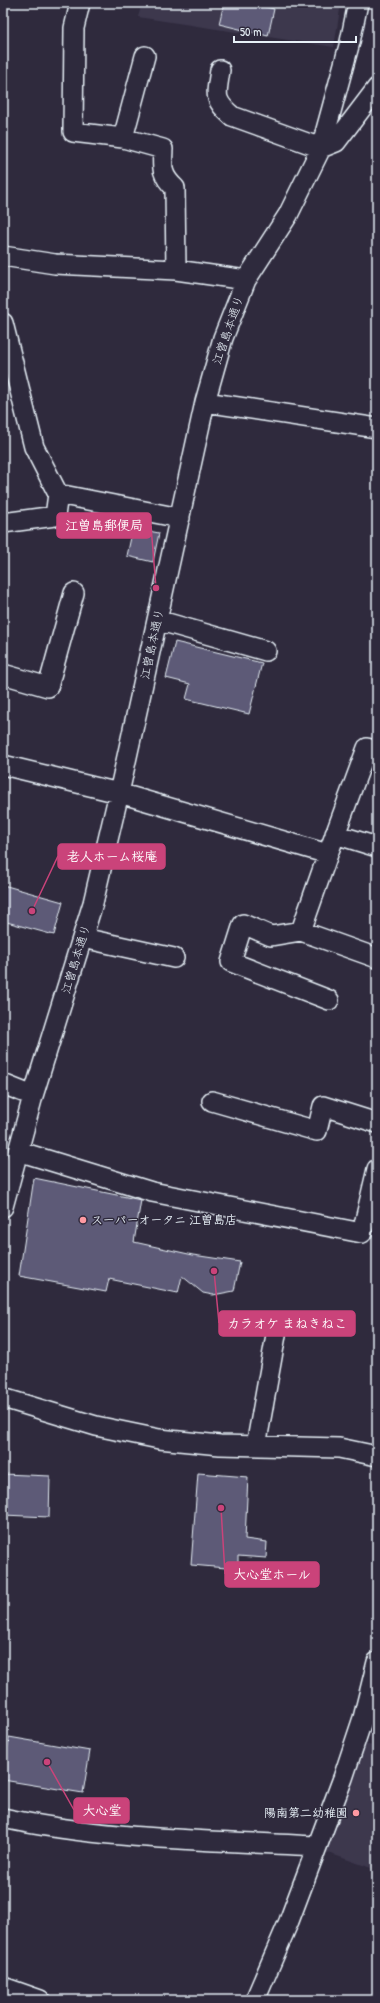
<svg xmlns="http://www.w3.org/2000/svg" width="380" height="2003" font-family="'Patrick Hand','Klee One',sans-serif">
<rect width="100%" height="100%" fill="#2f2a3d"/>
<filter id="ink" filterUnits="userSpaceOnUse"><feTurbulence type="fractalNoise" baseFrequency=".025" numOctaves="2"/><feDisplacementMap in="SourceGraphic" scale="8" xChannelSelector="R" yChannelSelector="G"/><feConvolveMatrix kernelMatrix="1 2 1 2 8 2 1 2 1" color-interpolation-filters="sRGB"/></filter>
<g filter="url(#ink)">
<path fill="#3d384e" d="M142 3H341L334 47 138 17Z
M360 1743 377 1747V1870L320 1850Z"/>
<path fill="#5d5a77" stroke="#e8f1f8" d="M224 3H250L274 9 268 36 219 24Z
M133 528 159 533 153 562 127 556Z
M175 642 262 663 249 714 186 699 190 684 166 678Z
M3 885 63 902 54 935 3 921Z
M34 1178 141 1200 134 1242 193 1255 240 1262 234 1291 213 1295 203 1293 182 1276 178 1293 109 1279 106 1292 19 1276Z
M198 1473 248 1477 245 1539 267 1542 266 1558 238 1556V1569L191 1565Z
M3 1474 50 1476 49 1517 3 1515Z
M9 1737 90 1751 83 1793 3 1780Z"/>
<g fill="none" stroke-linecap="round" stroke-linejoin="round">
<g stroke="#e8f1f8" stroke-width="22">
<path id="minor" d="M80 3 74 28 73 132 123 138 163 149C162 168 161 175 175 188L176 270
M220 70C217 94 212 99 232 116L321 148 336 142 377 88
M123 138 145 56
M3 256 55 264 176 270 246 280
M3 323 34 447 58 494 55 516 3 523
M205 402 377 428
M58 494 180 518
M157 620 266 651
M3 674 48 687 74 593
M3 765 119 793 328 854 301 931 377 958
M335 834 377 847
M328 854 367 748 377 751
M301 931 271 936 243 924 231 962 329 1000
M83 938 174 958
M3 1084 33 1096
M212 1101 317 1131 323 1106 377 1123
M18 1151 152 1192 362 1233 377 1169
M3 1207 33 1096 93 903 119 793 205 402 223 338 246 280 288 215 321 148 350 42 358 3
M3 1398 96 1426 159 1439 220 1445 339 1448 377 1456
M256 1446 276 1335
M3 1818C104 1840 213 1840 316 1846
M3 1987 40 2000
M255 2000 289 1921 343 1778 363 1718 377 1662"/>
</g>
<use href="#minor" stroke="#2f2a3d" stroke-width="19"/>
</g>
</g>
<g fill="#ff9aa2" stroke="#2f2a3d" stroke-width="1.5">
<circle cx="83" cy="1220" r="4"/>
<circle cx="356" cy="1813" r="4"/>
</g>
<g text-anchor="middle" stroke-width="3" stroke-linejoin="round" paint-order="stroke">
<g font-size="12" fill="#e8f1f8" stroke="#2f2a3d">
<text transform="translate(228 330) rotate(-71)" y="4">江曽島本通り</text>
<text transform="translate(152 644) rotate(-78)" y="4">江曽島本通り</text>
<text transform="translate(76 959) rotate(-73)" y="4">江曽島本通り</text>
</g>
<g font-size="12" font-weight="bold" fill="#e8f1f8" stroke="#2f2a3d" text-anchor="start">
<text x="91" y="1224">スーパーオータニ 江曽島店</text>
<text x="348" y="1817" text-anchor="end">陽南第二幼稚園</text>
</g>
</g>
<path fill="none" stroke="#ca437a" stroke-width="1.5" d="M156 588L151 526M32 911L58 856M214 1271L219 1323M221 1508L225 1574M47 1762L74 1810"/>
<g fill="#ca437a" stroke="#2f2a3d" stroke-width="1.5">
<circle cx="156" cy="588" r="4"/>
<circle cx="32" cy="911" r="4"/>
<circle cx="214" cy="1271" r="4"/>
<circle cx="221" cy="1508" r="4"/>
<circle cx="47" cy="1762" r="4"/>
</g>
<g fill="#ca437a" stroke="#ca437a" stroke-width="1.5">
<rect x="57" y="513" width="94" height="25" rx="4"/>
<rect x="58" y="844" width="107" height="25" rx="4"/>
<rect x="219" y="1311" width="136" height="25" rx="4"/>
<rect x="225" y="1562" width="94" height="25" rx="4"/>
<rect x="74" y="1798" width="55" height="25" rx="4"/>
</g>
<g font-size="13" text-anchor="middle" font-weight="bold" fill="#fff">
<text x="104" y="530">江曽島郵便局</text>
<text x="112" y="861">老人ホーム桜庵</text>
<text x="287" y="1328">カラオケ まねきねこ</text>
<text x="272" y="1579">大心堂ホール</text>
<text x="102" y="1815">大心堂</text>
</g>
<rect width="380" height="2003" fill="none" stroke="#2f2a3d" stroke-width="16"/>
<rect x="8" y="8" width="364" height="1987" fill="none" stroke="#e8f1f8" stroke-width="1.5" filter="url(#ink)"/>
<path d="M234 36v6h122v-6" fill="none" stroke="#e8f1f8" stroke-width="2"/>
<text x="240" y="36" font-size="12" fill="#e8f1f8" stroke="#2f2a3d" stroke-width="3" paint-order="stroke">50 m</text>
</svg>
